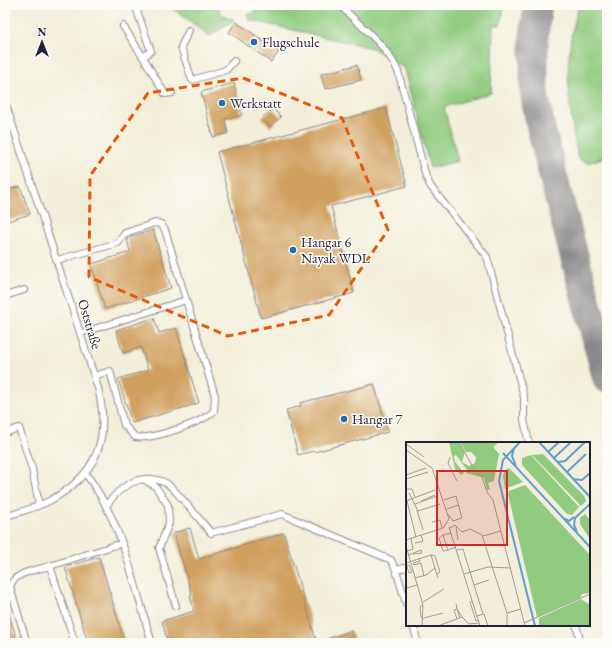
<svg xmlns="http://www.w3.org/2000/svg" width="612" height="648" font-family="'EB Garamond',serif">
<rect width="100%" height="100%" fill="#fdfcf7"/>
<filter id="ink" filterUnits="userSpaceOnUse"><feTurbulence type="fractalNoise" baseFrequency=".025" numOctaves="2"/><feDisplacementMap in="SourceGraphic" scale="8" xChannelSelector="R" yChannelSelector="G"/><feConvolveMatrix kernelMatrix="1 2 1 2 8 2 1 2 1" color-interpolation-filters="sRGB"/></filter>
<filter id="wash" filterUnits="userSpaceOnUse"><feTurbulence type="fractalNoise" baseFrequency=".012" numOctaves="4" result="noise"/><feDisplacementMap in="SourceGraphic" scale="16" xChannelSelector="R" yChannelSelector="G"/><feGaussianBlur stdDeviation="0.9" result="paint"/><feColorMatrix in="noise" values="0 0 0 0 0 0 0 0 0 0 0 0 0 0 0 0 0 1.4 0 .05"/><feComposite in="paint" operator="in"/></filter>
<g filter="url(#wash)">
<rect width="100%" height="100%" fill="#f2eed9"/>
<path fill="#90cb7f" stroke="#59765d" d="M168 5H217L221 14 234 20 210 36Z
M257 5H504L500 25H493L491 93 444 107 458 161 430 168 405 69 372 48 249 20 247 14H252L255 11Z
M579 5H607V156L588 163 578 159C568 105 562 59 579 5Z"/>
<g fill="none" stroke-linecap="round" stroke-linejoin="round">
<path stroke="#8a888a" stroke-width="29" d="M538 5 534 35V92L541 128 557 191 607 379"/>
</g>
<g id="blocks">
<path fill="#d0a05f" d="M236 22 279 52 271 62 229 32Z
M357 65 361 80 325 89 321 74Z
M234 83 242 115 225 119 228 133 213 137 201 92Z
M386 108 407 186 331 206 354 293 261 318 217 152Z
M273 109 281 117 270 127 262 118Z
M20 186 30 214 5 222V191Z
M153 230 171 288 105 309 91 264 130 252 127 238Z
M154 318 159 333 176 328 199 403 132 423 118 379 148 370 141 347 123 353 116 330Z
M374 384 388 432 314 452 313 451 298 455 286 410 301 406 300 403Z
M190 528 199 559 284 533 317 643H168L162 621 194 611 190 596 192 595 174 533Z
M99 557 125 643H88L65 567Z
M7 608 18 643H5V609Z
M351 631 355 643H321L320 641Z"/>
</g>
</g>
<g filter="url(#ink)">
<use href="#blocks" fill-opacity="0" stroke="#8a888a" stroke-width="1"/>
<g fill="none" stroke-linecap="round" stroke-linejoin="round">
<g stroke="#8a888a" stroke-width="8">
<path id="service" d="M135 5 151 51 143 57 165 94 172 93
M340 5C363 30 382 39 398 71L426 177 431 187 487 257 524 397V420L529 443
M123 26 143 57
M189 30 181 47 192 80 226 70 234 61
M5 102 98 388C111 440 96 476 49 501 35 508 19 512 5 517
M57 260 118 243 125 233 155 223 161 224 165 230 215 396 214 411C202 423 152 440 135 437L124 425 110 371 94 376
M5 296 24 290
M81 333 186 300
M5 433 19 428 32 469 39 505
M86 474C123 523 134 585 152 643
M146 481 155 486 168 505 169 523 159 548 176 606
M106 506C120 486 141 471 166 483 172 485 205 526 211 533L282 514 391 560 396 570 407 606
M396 570 407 567
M413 625 418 643
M576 625 581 643
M27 643 10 587C14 572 36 570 50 566
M75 643 50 566 122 543"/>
</g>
<use href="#service" stroke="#fff" stroke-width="6"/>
</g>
</g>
<path fill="none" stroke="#e8590c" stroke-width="3" stroke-dasharray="8 5" stroke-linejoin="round" d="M243 78 342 118 388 230 329 315 228 336 89 277 90 176 148 93Z"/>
<g fill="#1f6fb2" stroke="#fdfcf7" stroke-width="1.5">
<circle cx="254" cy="42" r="4"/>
<circle cx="222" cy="103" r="4"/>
<circle cx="293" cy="250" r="4"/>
<circle cx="344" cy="419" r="4"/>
</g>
<g text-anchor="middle" stroke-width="3" stroke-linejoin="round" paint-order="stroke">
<g font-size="14" fill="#22223b" stroke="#fdfcf7" text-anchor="start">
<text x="262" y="47">Flugschule</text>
<text x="230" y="108">Werkstatt</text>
<text x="301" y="247">Hangar 6<tspan x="301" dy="16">Nayak WDL</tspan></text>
<text x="352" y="424">Hangar 7</text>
</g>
<g font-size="14" fill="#22223b" stroke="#fdfcf7">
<text transform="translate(90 324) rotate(73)" y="5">Oststraße</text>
</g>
</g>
<g transform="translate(406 442)">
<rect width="184" height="184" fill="#f2eed9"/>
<path d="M43 0H53L59 10 56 20 63 24 69 21 70 15 65 10H60L54 0H93L87 5 93 12 88 39 82 41 84 47 81 48 78 36 60 31 61 28 50 13 48 14 49 20 58 31 55 33 49 27ZM137 12 178 54 180 59 175 64 126 13ZM125 13 173 65 166 73 161 72 116 23V16ZM103 26 117 40 99 47 97 34 99 28ZM119 43 184 113V151L176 152 174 156 131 175 102 52 103 49ZM179 72 184 78V97L174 82V76ZM175 157 184 163V184H133V176Z" fill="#90cb7f"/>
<path fill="none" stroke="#5ea0d1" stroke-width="2" d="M114 0 97 18 93 39 129 184M133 0 184 55M108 6 106 14 110 24M142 10 153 0M97 11 184 105M148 16 165 0M152 20 159 19 179 0M161 30 180 12M167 37 176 38 184 31M157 76 163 79 168 75M171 90 168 83 169 76 184 62"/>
<path fill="none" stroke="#9f9c9a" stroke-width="1" d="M53 0 68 27 76 35 81 50 87 58 119 184M0 2 18 15M0 8 26 26 43 77 37 86 0 98M44 15 42 21 51 39M0 33 20 26M0 37 22 30M0 47H6L9 55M3 51 12 69 34 62M38 58 50 54 56 76 47 79 42 72M0 59 29 48M1 59 10 95M15 59 29 53M9 62 31 54M41 67 53 63M11 68 17 88M26 80 34 78 36 86M43 85 74 184M50 85 52 98M44 86 49 83 56 90 64 87 76 93 101 171M45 91 37 93 42 108 50 105M37 93 33 96 37 109 42 108M77 94 95 89M9 101 17 99 15 93M0 104 17 163 16 184M51 108 57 107 68 143M1 109 7 107 5 96M3 113 15 108 16 111 7 112M25 113 29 114 34 130 31 132M13 116 14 119 7 121 8 123 15 121 18 134M0 121 25 113 32 136M0 122 1 123V125L3 131 6 130 3 123H1L0 124M58 132 82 125 104 126M9 136 20 133 29 126M0 146 12 143M66 159 64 160 70 179 72 178M17 160 38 147M50 162 51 167 48 168 51 177M17 163 14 165 15 175 18 177M77 172 68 143 83 138M71 174 78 172 82 184M18 176 37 171M54 176 51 167 56 175M118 181 184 152M32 184 56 175 63 182 73 181M101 184V171L115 167"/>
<path fill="#d62828" fill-opacity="0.15" stroke="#d62828" stroke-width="2" d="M31 29H101V103H31Z"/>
<rect width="184" height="184" fill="none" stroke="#22223b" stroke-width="2"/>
</g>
<rect width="612" height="648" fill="none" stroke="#fdfcf7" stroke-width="20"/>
<g transform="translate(42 42)" stroke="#fdfcf7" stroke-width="3" paint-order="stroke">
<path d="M0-3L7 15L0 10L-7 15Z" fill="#22223b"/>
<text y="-6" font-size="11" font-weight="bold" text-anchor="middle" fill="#22223b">N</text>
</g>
</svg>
